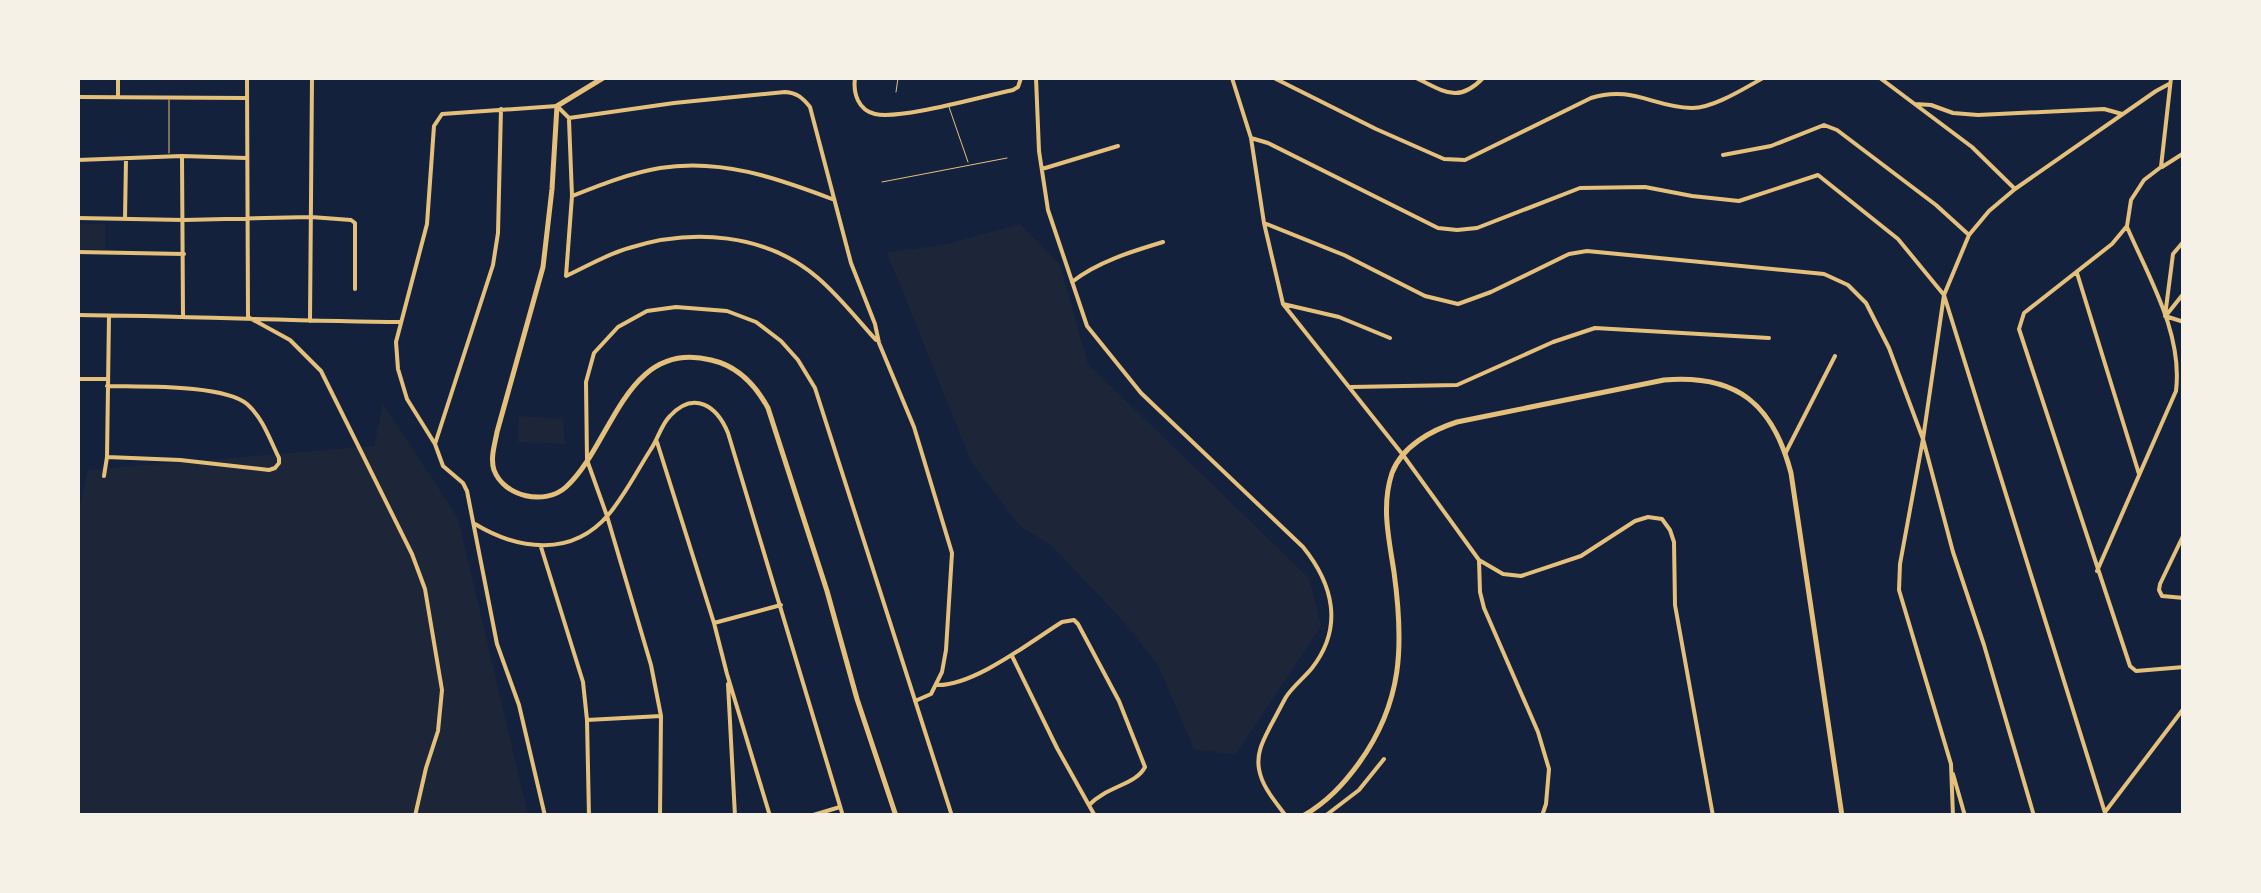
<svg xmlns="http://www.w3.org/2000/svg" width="2261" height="893" font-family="'Asap Condensed',sans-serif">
<rect width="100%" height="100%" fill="#14213d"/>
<path fill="#1d2539" d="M78 224H105V249H78Z
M1020 224 1060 265 1088 364 1309 578 1321 626 1235 755 1194 749 1158 665 1123 621 1053 547 1019 525 971 461 887 253 947 244Z
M383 404 458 518 528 815 78 816V513L88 470 374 446Z
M519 416 563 419 565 444 518 442Z"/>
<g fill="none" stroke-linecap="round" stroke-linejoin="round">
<path stroke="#e5c07b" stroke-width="1" d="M896 92 898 78
M169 100V153
M949 107 968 162
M882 182 1007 158"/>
<path stroke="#e5c07b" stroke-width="4" d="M118 78V97
M247 78 248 317
M855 78C853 93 858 110 875 114 901 120 983 96 1013 90L1018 87 1021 78
M1036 78 1039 151 1048 210 1087 326 1141 393 1303 547C1333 584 1344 627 1312 668 1304 678 1293 686 1286 697 1281 706 1276 716 1271 725 1264 739 1256 752 1259 769 1262 787 1275 801 1286 816
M1232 78 1251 138 1264 223 1283 304 1403 455 1479 560 1503 574 1521 576 1581 556 1635 521 1648 517 1662 519 1670 530 1674 542 1675 605 1713 816
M1274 78 1376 129 1444 159 1465 160 1591 98C1632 85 1653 107 1691 108 1712 109 1745 88 1763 78
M1416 78C1444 91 1458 104 1483 78
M1880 78 1972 147 2015 189
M2171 78 2161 167 2144 180 2131 200 2127 226 2112 244 2024 313 2019 329 2130 666 2136 671 2184 667
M78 97 246 98
M1915 104 1931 105 1953 113 1978 115 2104 109 2122 114
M569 120 572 196 566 276C586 267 607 254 629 248 692 228 766 233 818 278 839 296 857 319 876 340
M1251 138 1268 143 1438 228 1457 230 1477 228 1580 188 1645 187 1692 196 1739 201 1818 175 1898 239 1944 295 2106 816
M1723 155 1771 146 1824 125 1837 130 1936 205 1969 235
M182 156 183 315
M78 160 182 156 246 158
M2162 167 2184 153
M1042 169 1118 146
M572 196C600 185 630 173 660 168 720 158 777 178 832 199
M78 218 184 220 311 217 351 220 355 223V289
M125 219 126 159
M1264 223 1344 255 1425 296 1458 304 1491 292 1569 254 1587 251 1824 274 1848 285 1866 303 1889 348 1923 439 1953 552 1984 645 2034 816
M78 252 184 254
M2077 273 2139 474
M1072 282C1097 262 1133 251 1163 242
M1283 304 1339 317 1390 338
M2168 313 2184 293
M78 315C185 316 293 321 401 322
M2165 316 2173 254 2184 241
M2165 316 2184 322
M248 317 290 340 321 371 412 554 425 589 442 690 438 731 426 768 415 816
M310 321 312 78
M78 379H107
M1351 387 1457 385 1553 342 1595 328 1769 338
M657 442 714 623 727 674 770 816
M435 444 493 265 498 233 501 109
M1786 452 1835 356
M107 457 180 460 269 470 275 468 279 463V458C270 440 263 418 247 404 223 384 140 387 107 386
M104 476 107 457 109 316
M475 524C518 550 572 558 609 514 625 495 637 471 651 449 658 439 661 425 670 416 694 390 717 406 728 433L843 816
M2184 534 2160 584 2159 590 2162 596 2184 598
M541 547 583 682 587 720 589 816
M1479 560 1480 592 1484 608 1538 732 1549 769 1546 804 1542 816
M2097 571 2176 391C2183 334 2149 278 2127 227
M714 623 781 605
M1012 656 1057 748 1095 816
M728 684 735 816
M937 685C974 686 1030 642 1062 622L1074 620 1078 624 1119 701 1145 767C1136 785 1107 786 1089 805
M587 720 661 716
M1953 774 1965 816
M2105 812 2184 708
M545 816 519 705 497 644 467 491 463 483 443 466 435 444 407 399 398 369 396 342 427 224 434 126 442 114 557 106 569 118 674 103 785 92C797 93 802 97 810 107L851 263 875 324 879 343 914 427 952 553 946 650 942 672 931 694 915 701
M660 816 661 716 651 665 607 516 587 460 586 382 594 353 618 327 647 311 676 307 727 311 756 322 781 341 798 360 815 388 952 816
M810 816 840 807
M1325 816 1359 790 1384 759
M1953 816 1951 764 1899 590 1900 564 1923 439 1944 295 1969 235 1989 211 2015 189 2156 91 2169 84"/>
<path stroke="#e5c07b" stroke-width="5" d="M603 78 557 106 552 189 543 267 497 432C495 444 490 458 494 470 504 497 545 506 566 487 613 444 625 339 711 360 738 366 755 384 768 408L827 591 857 699 896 816
M1303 816C1327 802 1343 785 1359 763 1403 702 1404 645 1394 572 1389 539 1381 506 1392 473 1402 446 1432 430 1457 422L1664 380C1737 374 1773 404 1791 473L1842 816"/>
</g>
<rect width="2261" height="893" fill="none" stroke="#f6f1e7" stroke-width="160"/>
</svg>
